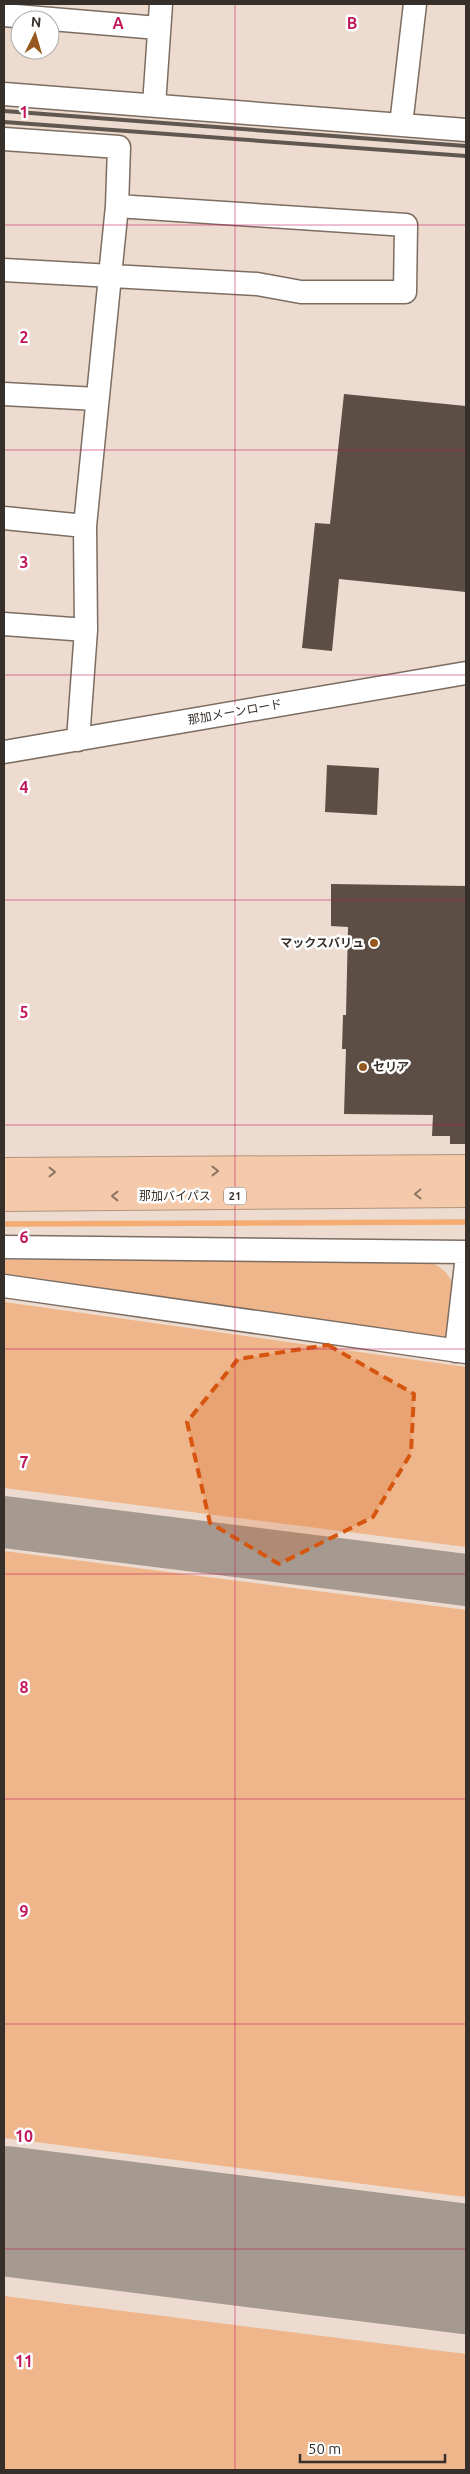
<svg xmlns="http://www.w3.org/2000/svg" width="470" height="2474" font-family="Ubuntu,'Noto Sans JP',sans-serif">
<rect width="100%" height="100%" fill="#ecdbce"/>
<path fill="#eeb68a" d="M4 1260 428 1261C467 1277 454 1310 450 1343L4 1284Z
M4 1302 466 1367V1547L4 1488Z
M4 1551 466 1610V2197L4 2138Z
M4 2296 466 2354V2470H4Z"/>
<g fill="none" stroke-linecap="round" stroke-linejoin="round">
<path stroke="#f5ac72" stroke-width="5.5" d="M4 1224 466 1222"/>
<path stroke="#a6998f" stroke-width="52" d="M4 1522 466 1580"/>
<path stroke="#a6998f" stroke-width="130" d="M4 2211 466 2269"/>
</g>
<path fill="#5c4e44" d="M344 394 466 406V592L339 579 332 651 302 648 315 523 330 524Z
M327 765 379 768 377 815 325 812Z
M331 884 466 886V1144H450V1136H432L433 1115 344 1114 346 1049H342L343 1015H346L348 927 331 926Z"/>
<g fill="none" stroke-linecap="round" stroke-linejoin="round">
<g stroke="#7c6d62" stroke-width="25">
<path id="minor" d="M4 15 158 28
M4 94 466 130
M154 105 161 4
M401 125 415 4
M4 139 119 147 117 206 85 526 86 630 78 740
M4 270 257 284 301 292H405L406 225 117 206
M4 394 97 399
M4 518 85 526
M4 624 86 630
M4 752 466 673
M4 1247 466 1252
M4 1286 466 1352
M456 1351 466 1264"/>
</g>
<g stroke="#b2947d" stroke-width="30">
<path id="highway" d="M4 1172 466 1169
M4 1197 466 1193"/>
</g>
<use href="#minor" stroke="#fff" stroke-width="22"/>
<use href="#highway" stroke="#f5caaa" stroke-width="28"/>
<path stroke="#605750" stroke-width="4" d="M4 111 466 146
M4 122 466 156"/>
</g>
<defs><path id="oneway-chevron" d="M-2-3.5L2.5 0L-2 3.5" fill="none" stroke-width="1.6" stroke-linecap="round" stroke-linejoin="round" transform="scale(1.25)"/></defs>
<g stroke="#8c7564">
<use href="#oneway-chevron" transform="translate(215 1171)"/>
<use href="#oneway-chevron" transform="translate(52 1172)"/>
<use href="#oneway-chevron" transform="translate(418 1194) rotate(179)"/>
<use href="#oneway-chevron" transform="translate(115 1196) rotate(180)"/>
</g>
<path fill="#d6550f" fill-opacity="0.2" stroke="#d6550f" stroke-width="4" stroke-dasharray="10 6" stroke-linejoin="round" d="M328 1345 414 1394 411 1453 373 1517 279 1564 210 1523 187 1422 238 1359Z"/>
<path fill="none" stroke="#c2185b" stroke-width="1" stroke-opacity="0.55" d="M235 4V2470M4 225H466M4 450H466M4 675H466M4 900H466M4 1125H466M4 1349H466M4 1574H466M4 1799H466M4 2024H466M4 2249H466"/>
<g fill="#96581e" stroke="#fff" stroke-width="2">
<circle cx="374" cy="943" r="5"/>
<circle cx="363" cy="1067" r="5"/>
</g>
<g text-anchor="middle" stroke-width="5" stroke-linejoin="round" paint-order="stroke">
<rect fill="#fff" stroke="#726d6a" stroke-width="1" x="224" y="1187.5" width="22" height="17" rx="4"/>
<g font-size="11" font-weight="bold" fill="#362f2a">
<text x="235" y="1200">21</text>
</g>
<g font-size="12" fill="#362f2a" stroke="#fff">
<text transform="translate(235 712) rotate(-10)" y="4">那加メーンロード</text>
<text x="175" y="1200">那加バイパス</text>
</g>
<g font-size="12" font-weight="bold" fill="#362f2a" stroke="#fff" text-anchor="end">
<text x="364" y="947">マックスバリュ</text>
<text x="373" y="1071" text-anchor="start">セリア</text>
</g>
</g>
<g font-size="16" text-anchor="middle" font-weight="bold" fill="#c2185b" stroke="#fff" stroke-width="5" stroke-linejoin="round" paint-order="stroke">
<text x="118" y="29">A</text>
<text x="352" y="29">B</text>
<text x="24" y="118">1</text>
<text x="24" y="343">2</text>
<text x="24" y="568">3</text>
<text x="24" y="793">4</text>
<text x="24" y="1018">5</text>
<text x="24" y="1243">6</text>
<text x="24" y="1468">7</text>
<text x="24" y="1693">8</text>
<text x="24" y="1917">9</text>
<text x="24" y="2142">10</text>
<text x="24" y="2367">11</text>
</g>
<rect width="470" height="2474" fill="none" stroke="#362f2a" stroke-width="10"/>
<g transform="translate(35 35) rotate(5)"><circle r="24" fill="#ffffff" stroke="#afacaa"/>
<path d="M0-4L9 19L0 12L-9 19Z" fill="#96581e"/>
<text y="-8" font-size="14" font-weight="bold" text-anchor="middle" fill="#362f2a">N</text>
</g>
<path d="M300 2454v8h145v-8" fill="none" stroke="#362f2a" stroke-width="2.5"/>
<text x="308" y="2454" font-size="15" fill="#362f2a" stroke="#ffffff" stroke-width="4" paint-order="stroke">50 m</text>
</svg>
